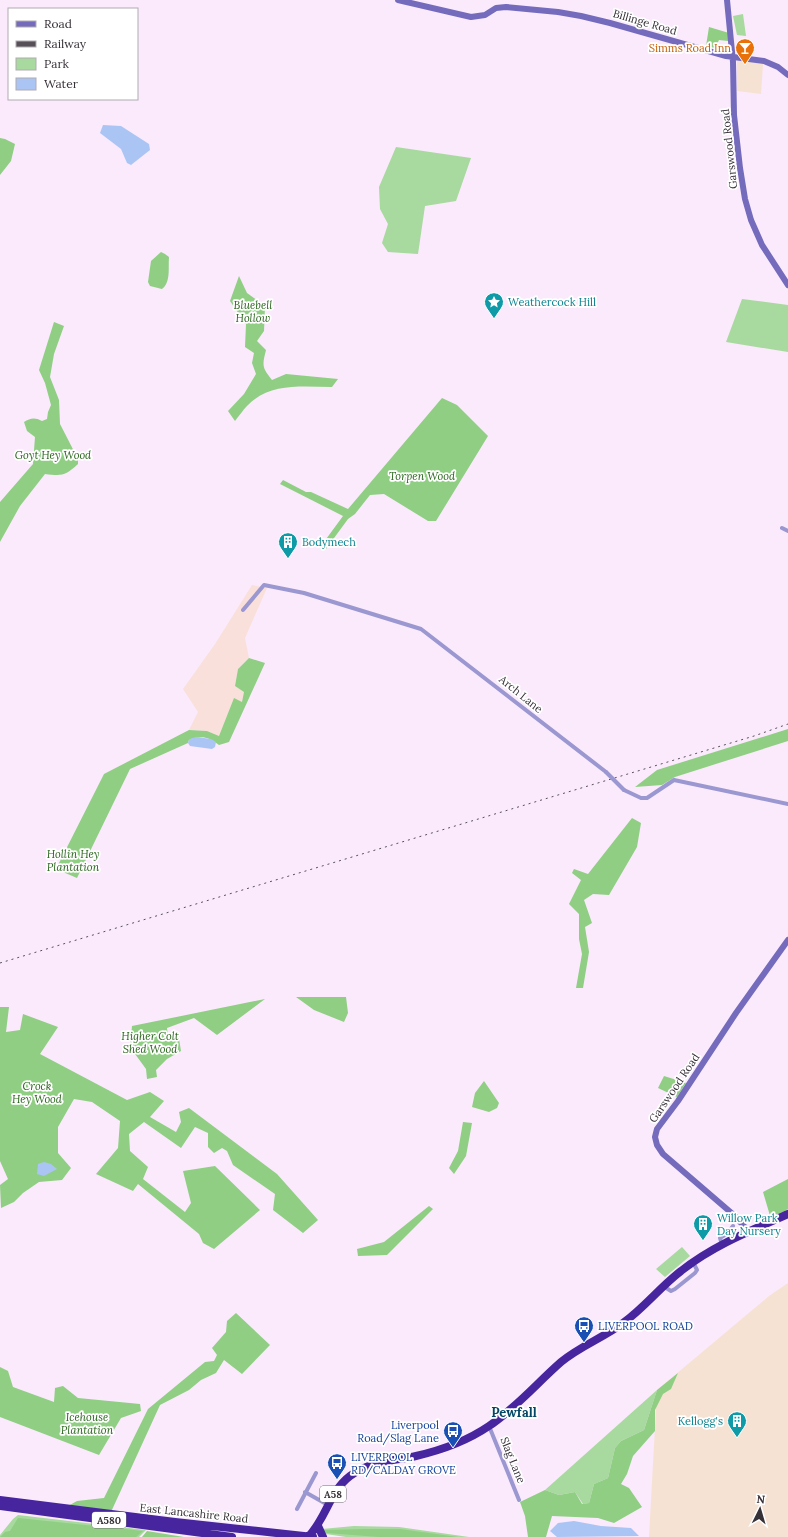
<svg xmlns="http://www.w3.org/2000/svg" width="788" height="1537" font-family="Lora,serif">
<rect width="100%" height="100%" fill="#faeafc"/>
<path fill="#f6e2d3" d="M737 60 763 64 761 94 737 91Z
M788 1283V1537H649L657 1390 769 1296Z"/>
<path fill="#fae0da" d="M252 585 267 588 245 638 249 658 238 669 235 686 244 692 242 703 234 699 219 736 207 731 189 730 198 712 183 689 215 644Z"/>
<path fill="#a8d99e" d="M743 14 746 36 737 35 733 16Z
M396 147 471 158 456 201 425 206 418 254 388 252 382 243 388 224 380 209 379 187Z
M742 299 788 305V352L726 342Z
M682 1247 690 1256 665 1277 656 1269Z
M657 1390 644 1430 621 1441 615 1448 608 1478 594 1484 589 1503 583 1504 575 1492 559 1495 545 1490Z
M18 1515 146 1530 139 1537H0V1535L13 1519Z
M354 1526 399 1527 469 1537H346L326 1534 322 1529Z"/>
<path fill="#8fce83" d="M709 27 729 33 728 41 719 40 715 48 706 46Z
M0 138 5 139 15 144 11 161 0 175Z
M161 252 165 254 169 257C168 268 171 282 162 289L150 286 148 282 151 261Z
M239 276 247 293 265 306 264 331 257 341 266 350C262 366 262 367 272 380L286 374 338 379 332 387C302 387 270 382 247 406 243 410 239 416 235 421L228 411 244 394 256 374 252 363 254 353 245 347 246 324 230 301Z
M54 322 64 326 54 354 50 377 59 400 60 424 78 459V464C65 476 62 476 45 474L20 506 0 542V502L33 464 35 437 27 431 24 422C30 418 35 417 42 421L47 419 48 412 51 405 45 383 39 370Z
M442 398 457 405 488 436 436 521H428L384 494 370 495 355 514 348 519 326 549 321 546 343 516 280 484 283 480 306 492H311L348 509Z
M249 658 265 663 229 742 219 745C209 737 201 735 189 740L188 743 130 769 77 878 56 869 104 774 189 730 207 731 219 736 234 698 242 702 244 692 235 686 238 669Z
M788 729V741L675 777 662 785 635 787 657 770Z
M632 818 641 823 637 847 609 895 593 894 584 900 592 923 585 927 589 952 583 988H576L582 954 579 939V914L569 904 581 880 572 873 574 869 588 874Z
M296 997H346L348 1013 344 1022 314 1010Z
M265 999 217 1035 194 1018 167 1028 168 1038 179 1039 181 1051 167 1059 156 1070 157 1077 147 1079 146 1069 130 1047 132 1026Z
M0 1007H9L6 1032 20 1030 23 1014 58 1027 40 1054 127 1100 150 1092 164 1101 150 1117 176 1132 181 1122 179 1112 189 1108 277 1174 318 1220 303 1233 273 1210 275 1194 233 1165 227 1151 222 1148 214 1153 208 1147V1133L195 1127 181 1148 144 1122 129 1134 130 1151 148 1167 143 1179 185 1212 191 1203 183 1171 215 1166 260 1210 214 1249 203 1243 199 1234 138 1184 133 1191 96 1174 118 1148 120 1121 92 1102 74 1099 58 1127V1153L71 1168 62 1180 39 1182 23 1193 14 1202 1 1208 0 1185 8 1179 0 1161Z
M664 1076 686 1083 677 1097 658 1088Z
M484 1081 499 1103 497 1108 489 1112 472 1107 475 1093Z
M463 1122 472 1123 466 1156 454 1174 449 1168 458 1151Z
M788 1179V1209L771 1219 763 1192Z
M429 1206 433 1209 387 1255 358 1256 357 1249 384 1242Z
M236 1313 270 1345 242 1374 224 1360 216 1373 201 1380 189 1390 160 1405 111 1512 68 1506 77 1501 104 1498 148 1409 205 1362 214 1361 217 1355 212 1348 226 1332 227 1321Z
M0 1367 8 1371 13 1387 54 1402 55 1388 63 1386 78 1398 140 1404 141 1411 121 1418 99 1455 0 1417Z
M678 1373 671 1389 663 1394 655 1410V1431L633 1456 627 1474 621 1484 629 1488 642 1507 614 1523 598 1518 552 1516 546 1537H528L525 1516 520 1502 545 1490 559 1495 575 1492 582 1504 589 1503 594 1484 608 1478 615 1448 621 1441 644 1430 657 1390Z
M18 1518 143 1531 136 1537H0L5 1532 10 1531Z
M367 1529H400L458 1537H379L327 1533 323 1532V1530Z
M147 1531 184 1537H142Z"/>
<path fill="#aac5f4" d="M103 125 121 126 149 144 150 150 131 165 127 163 121 149 100 133Z
M197 737 211 739 216 742 215 747 212 749 190 746 188 743C189 738 192 738 197 737Z
M44 1162 51 1164 57 1169 44 1176 37 1174 38 1164Z
M574 1521 601 1526 631 1528 639 1536 557 1537 550 1531 558 1523Z"/>
<g fill="none" stroke-linecap="round" stroke-linejoin="round">
<path stroke="#9b97d0" stroke-width="4" d="M782 528 788 531
M243 610 264 585 304 593 421 629 606 772
M624 790 641 798H647L674 780 788 804
M722 1245 720 1238 728 1233 733 1226
M663 1286 671 1291 675 1289 695 1273 697 1270 693 1262
M489 1426 519 1500
M305 1492 328 1505
M297 1509 316 1473"/>
<path stroke="#746bbd" stroke-width="6" d="M398 0 471 17 485 15 496 8 506 7 558 12 581 16 610 23 726 56 764 61 778 67 788 75
M727 0 733 62 734 115 740 168 745 199 751 220 762 245 788 285
M749 1232 735 1216 663 1154 657 1145 655 1137 657 1129 678 1101 736 1013 788 940"/>
<path stroke="#46259f" stroke-width="8" d="M0 1500 175 1522 313 1537
M0 1506 232 1537
M318 1526 323 1537
M308 1537C326 1519 329 1492 350 1476 370 1461 393 1461 416 1456 442 1450 467 1441 489 1426 516 1408 537 1383 561 1362 580 1346 603 1338 623 1323 644 1308 660 1287 681 1271 712 1246 752 1230 788 1214"/>
<path stroke="#585059" stroke-width="1" stroke-dasharray="2 4" stroke-linecap="butt" d="M0 963 754 736 788 724"/>
<path stroke="#9b97d0" stroke-width="4" d="M606 772 624 790"/>
</g>
<defs>
<g id="bar-pin" transform="scale(1)"><path d="M0 17L-7.5 6A9.5 9.5 0 1 1 7.5 6Z" fill="#e8710a" stroke="#fff"/><path d="M-6-5H6L.8 .8V4.5H3.5V6h-7V4.5H-.8V.8Z" fill="#fff"/></g>
<g id="sight-pin" transform="scale(1)"><path d="M0 17L-7.5 6A9.5 9.5 0 1 1 7.5 6Z" fill="#0f9aa8" stroke="#fff"/><path d="M0-6L1.8-2.2L6-1.7L2.9 1.2L3.7 5.4L0 3.3L-3.7 5.4L-2.9 1.2L-6-1.7L-1.8-2.2Z" fill="#fff"/></g>
<g id="building-pin" transform="scale(1)"><path d="M0 17L-7.5 6A9.5 9.5 0 1 1 7.5 6Z" fill="#0f9aa8" stroke="#fff"/><path d="M-4-6H4V6H1V3H-1V6H-4ZM-2.5-4.3h1.7v1.8h-1.7ZM.8-4.3h1.7v1.8H.8ZM-2.5-1h1.7V.8h-1.7ZM.8-1h1.7V.8H.8Z" fill="#fff"/></g>
<g id="bus-pin" transform="scale(1)"><path d="M0 17L-7.5 6A9.5 9.5 0 1 1 7.5 6Z" fill="#1a4fb4" stroke="#fff"/><path d="M-5-6H5V4H4V6H2V4H-2V6H-4V4H-5ZM-3.5-4V0h7V-4ZM-3.5 1.2v1.5H-2V1.2ZM2 1.2v1.5H3.5V1.2Z" fill="#fff"/></g>
</defs>
<g fill-rule="evenodd">
<use href="#bar-pin" x="745" y="48"/>
<use href="#sight-pin" x="494" y="302"/>
<use href="#building-pin" x="288" y="542"/>
<use href="#building-pin" x="703" y="1224"/>
<use href="#bus-pin" x="584" y="1326"/>
<use href="#building-pin" x="737" y="1421"/>
<use href="#bus-pin" x="453" y="1431"/>
<use href="#bus-pin" x="337" y="1463"/>
</g>
<g text-anchor="middle" stroke-width="3.5" stroke-linejoin="round" paint-order="stroke">
<g fill="#fff" stroke="#726e73" stroke-width="1">
<rect x="320" y="1486" width="26" height="16" rx="3"/>
<rect x="92" y="1512" width="34" height="16" rx="3"/>
</g>
<g font-size="10" font-weight="bold" fill="#363037">
<text x="333" y="1498">A58</text>
<text x="109" y="1524">A580</text>
</g>
<g font-size="11" fill="#363037" stroke="#fff">
<text transform="translate(645 22) rotate(16)" y="4">Billinge Road</text>
<text transform="translate(729 149) rotate(-96)" y="4">Garswood Road</text>
<text transform="translate(521 694) rotate(39)" y="4">Arch Lane</text>
<text transform="translate(674 1088) rotate(-56)" y="4">Garswood Road</text>
<text transform="translate(513 1460) rotate(68)" y="4">Slag Lane</text>
<text transform="translate(194 1513) rotate(6)" y="4">East Lancashire Road</text>
</g>
<g font-size="11" fill="#c56008" stroke="#fff" text-anchor="end">
<text x="731" y="52">Simms Road Inn</text>
</g>
<g font-size="11" fill="#0d838f" stroke="#fff" text-anchor="start">
<text x="508" y="306">Weathercock Hill</text>
<text x="302" y="546">Bodymech</text>
<text x="717" y="1222">Willow Park<tspan x="717" dy="13">Day Nursery</tspan></text>
<text x="723" y="1425" text-anchor="end">Kellogg's</text>
</g>
<g font-size="11" font-style="italic" fill="#29651c" stroke="#fff">
<text x="253" y="309">Bluebell<tspan x="253" dy="13">Hollow</tspan></text>
<text x="53" y="459">Goyt Hey Wood</text>
<text x="422" y="480">Torpen Wood</text>
<text x="73" y="858">Hollin Hey<tspan x="73" dy="13">Plantation</tspan></text>
<text x="150" y="1040">Higher Colt<tspan x="150" dy="13">Shed Wood</tspan></text>
<text x="37" y="1090">Crock<tspan x="37" dy="13">Hey Wood</tspan></text>
<text x="87" y="1421">Icehouse<tspan x="87" dy="13">Plantation</tspan></text>
</g>
<g font-size="11" fill="#164399" stroke="#fff" text-anchor="start">
<text x="598" y="1330">LIVERPOOL ROAD</text>
<text x="439" y="1429" text-anchor="end">Liverpool<tspan x="439" dy="13">Road/Slag Lane</tspan></text>
<text x="351" y="1461">LIVERPOOL<tspan x="351" dy="13">RD/CALDAY GROVE</tspan></text>
</g>
<g font-size="13" font-weight="bold" fill="#034665" stroke="#fff">
<text x="514" y="1417">Pewfall</text>
</g>
</g>
<rect x="8" y="8" width="130" height="92" fill="#ffffff" stroke="#afacaf"/>
<rect x="16" y="21" width="20" height="6" fill="#746bbd" stroke="#afacaf"/>
<text x="44" y="28" font-size="12" fill="#363037">Road</text>
<rect x="16" y="41" width="20" height="6" fill="#585059" stroke="#afacaf"/>
<text x="44" y="48" font-size="12" fill="#363037">Railway</text>
<rect x="16" y="58" width="20" height="12" fill="#a8d99e" stroke="#afacaf"/>
<text x="44" y="68" font-size="12" fill="#363037">Park</text>
<rect x="16" y="78" width="20" height="12" fill="#aac5f4" stroke="#afacaf"/>
<text x="44" y="88" font-size="12" fill="#363037">Water</text>
<g transform="translate(760 1509) rotate(5)" stroke="#ffffff" stroke-width="3" paint-order="stroke">
<path d="M0-3L7 15L0 10L-7 15Z" fill="#363037"/>
<text y="-6" font-size="11" font-weight="bold" text-anchor="middle" fill="#363037">N</text>
</g>
</svg>
